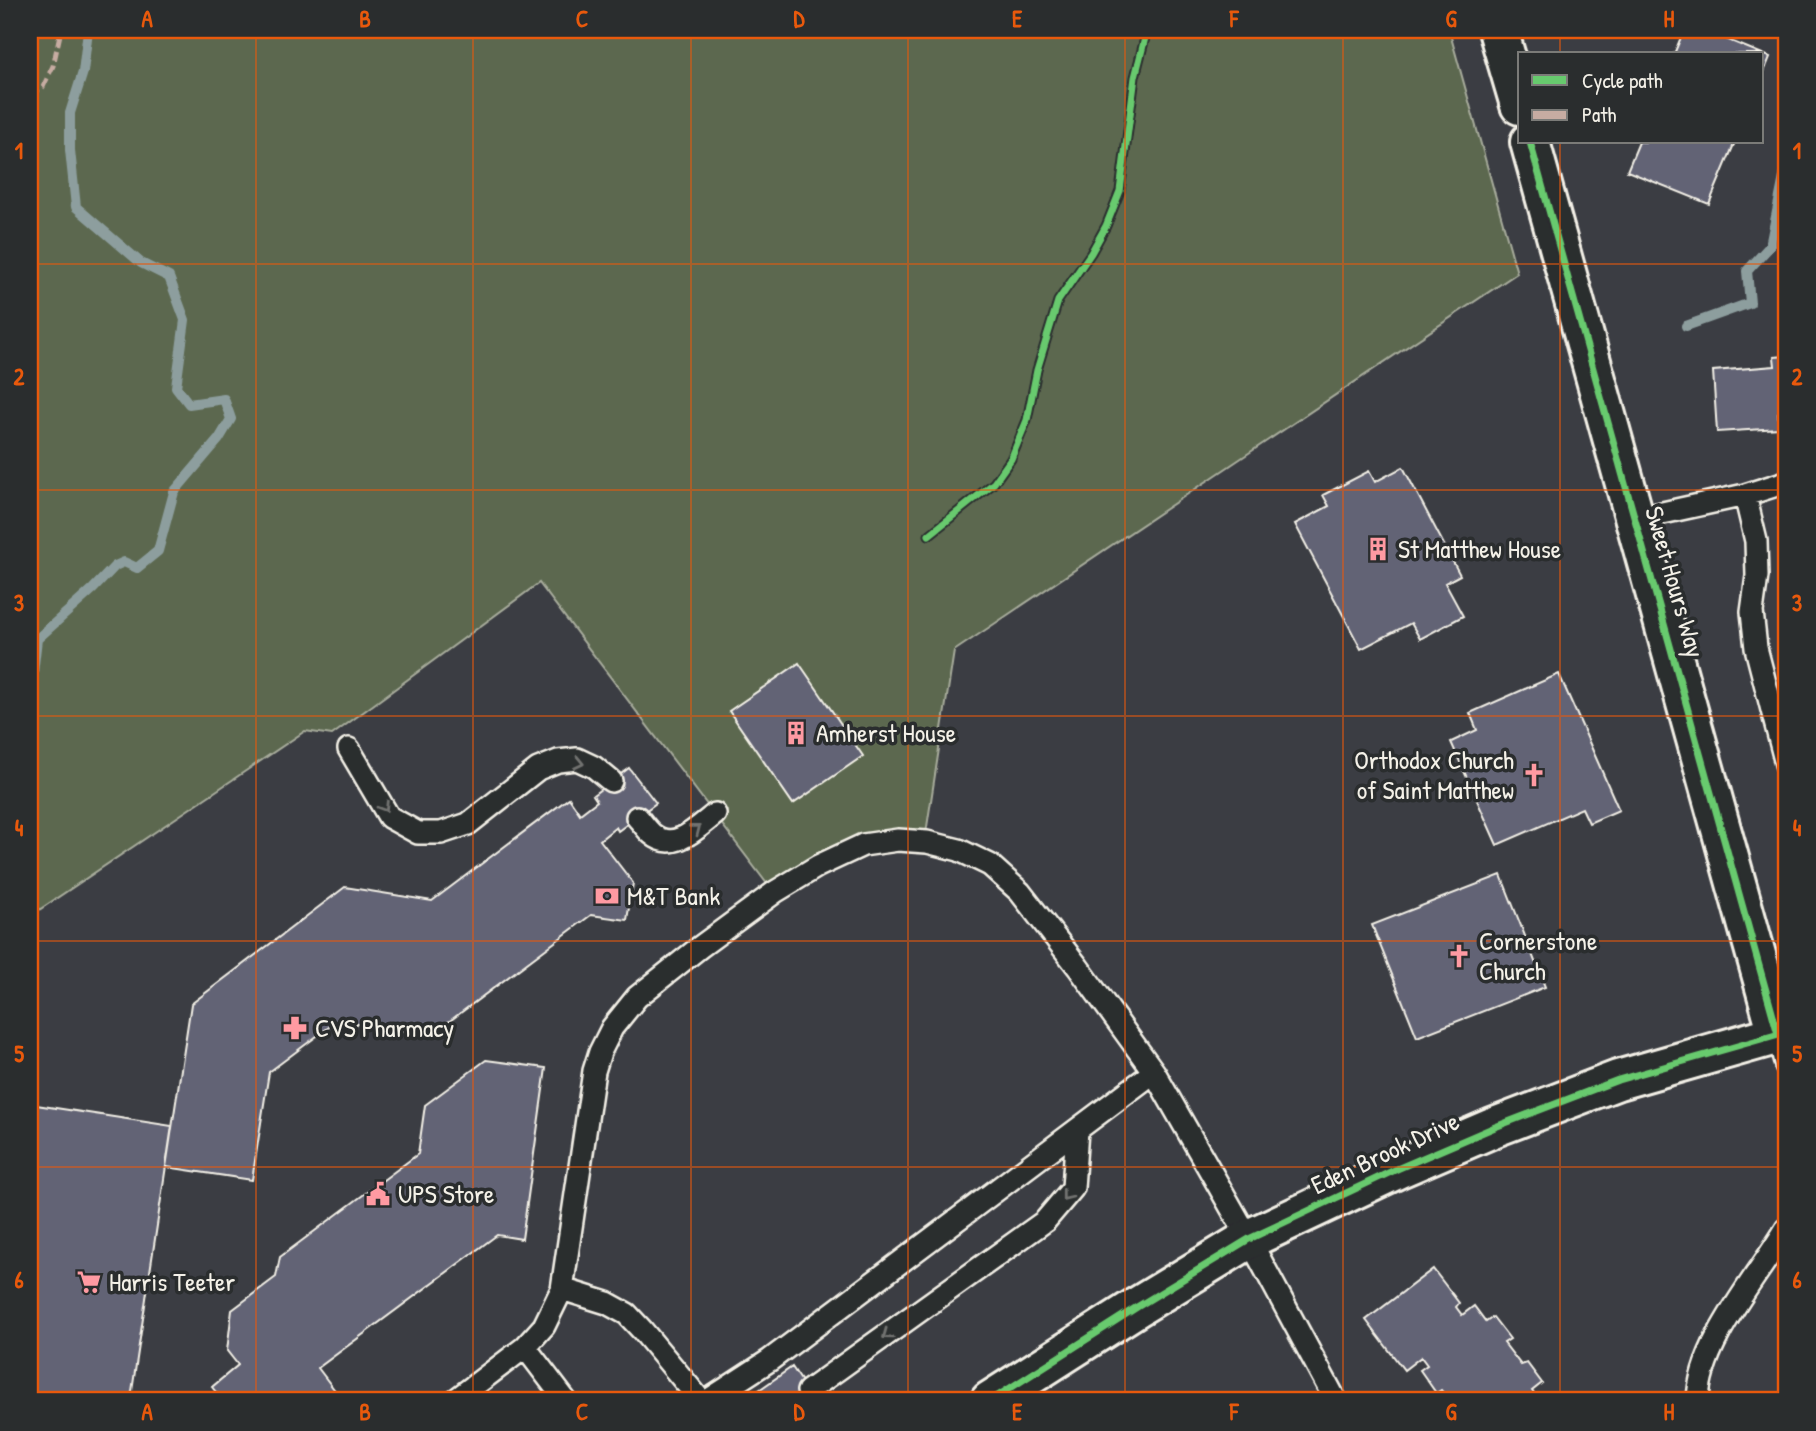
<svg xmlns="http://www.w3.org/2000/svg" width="1816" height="1431" font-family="'Patrick Hand',sans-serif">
<rect width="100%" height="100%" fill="#3b3d43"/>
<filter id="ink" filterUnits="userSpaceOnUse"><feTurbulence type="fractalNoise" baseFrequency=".0143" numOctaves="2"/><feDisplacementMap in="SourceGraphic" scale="14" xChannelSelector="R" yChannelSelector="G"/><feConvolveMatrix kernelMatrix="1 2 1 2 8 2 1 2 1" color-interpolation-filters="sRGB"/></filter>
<g filter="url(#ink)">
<path fill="#5b6850" stroke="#a8ac9c" stroke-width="2" d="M30 30H1449L1517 273 954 651 925 840 900 838 774 893 539 583 332 735 305 731 30 916Z"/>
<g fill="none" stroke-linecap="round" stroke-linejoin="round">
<path stroke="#8d9e9e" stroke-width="10" d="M1686 326 1750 303 1747 271 1770 246 1786 167
M30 684 32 682 37 639 93 589 115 566 124 562 137 568 158 551 174 492 219 439 231 419 224 399 189 404 176 387 185 320 169 277 141 263 76 207 70 150V113L83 72 88 30"/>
</g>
<path fill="#626375" stroke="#f4f1e8" stroke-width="2" d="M1684 30H1704L1770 57 1762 77V54H1674Z
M1639 142H1735L1709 204 1627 171Z
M1786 356V412L1778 413 1779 428 1717 432 1713 371 1775 366 1774 357Z
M1403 467 1460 575 1445 583 1463 616 1420 639 1411 623 1361 649 1295 524 1329 506 1323 495 1369 471 1375 482Z
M799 663 863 756 793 804 729 711Z
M1559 674 1619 810 1589 823 1582 808 1497 845 1451 742 1477 730 1470 713Z
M629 768 656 803 618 831 616 827 600 840 633 883 627 920 591 915 431 1035 337 1021 269 1072 252 1180 166 1167 191 1004 345 887 432 901 569 798 580 814 597 801 593 795Z
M1501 875 1545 987 1417 1037 1372 925Z
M486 1060 546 1068 522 1239 497 1235 318 1368 343 1401H223L212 1387 238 1365 227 1351 232 1310 276 1277 280 1257 418 1154 425 1105Z
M30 1104 172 1126 131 1398 126 1401H30Z
M1433 1269 1459 1303 1456 1307 1462 1315 1474 1306 1486 1322 1493 1317 1510 1339 1504 1343 1521 1365 1527 1363 1542 1383 1532 1391 1540 1401H1450L1441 1390 1436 1393 1420 1370 1427 1365 1421 1357 1404 1370 1366 1320Z
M792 1367 815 1401H767L759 1390Z"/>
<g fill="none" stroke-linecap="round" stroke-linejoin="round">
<g stroke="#f4f1e8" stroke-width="26">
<path id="lane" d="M1745 495 1756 541 1757 576 1752 612 1756 648 1786 764
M1635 519 1745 495 1786 482
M349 749 389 817 418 833H441L468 824 538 769 558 761 577 759 594 767 611 781
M637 817C642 822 646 829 652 834 674 853 697 828 715 814
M1778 1034 1786 1066
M562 1289 607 1303 627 1314 642 1330 701 1401
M525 1347 566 1401
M808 1391 1045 1221 1073 1188 1077 1130
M454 1401 525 1347 544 1326 562 1289 594 1071 600 1052 612 1028 637 997 700 947 775 892 818 866 863 845 898 840 927 842 959 850 990 865 1020 892 1078 967 1154 1072 1249 1239 1336 1401
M707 1401 770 1360 1154 1072
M1698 1401C1699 1343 1757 1278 1786 1229"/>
</g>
<g stroke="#f4f1e8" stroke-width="44">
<path id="street" d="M1498 30 1520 105
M1530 142 1778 1034
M990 1401 1137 1307 1249 1239 1397 1169 1495 1127 1618 1080 1786 1032"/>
</g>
<use href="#lane" stroke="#2a2d2e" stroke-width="21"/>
<use href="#street" stroke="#2a2d2e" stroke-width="38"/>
<path stroke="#c7aca2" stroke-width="5" stroke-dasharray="10 5" stroke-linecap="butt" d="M30 95 43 87 53 66 61 30"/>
<g stroke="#2a2d2e" stroke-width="11">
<path id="cycleway" d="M1530 142 1778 1034
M929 535 994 483 1011 459 1027 420 1037 370 1058 301 1091 253 1106 226 1120 191 1135 77 1147 30
M990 1401 1137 1307 1249 1239 1397 1169 1495 1127 1618 1080 1786 1032"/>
</g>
<use href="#cycleway" stroke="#67ca6e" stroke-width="7"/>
</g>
<defs><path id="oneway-chevron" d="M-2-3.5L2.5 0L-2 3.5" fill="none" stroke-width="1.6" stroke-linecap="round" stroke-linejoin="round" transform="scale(1.75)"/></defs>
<g stroke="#71726f">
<use href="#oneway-chevron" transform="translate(579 763) rotate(13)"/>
<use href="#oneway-chevron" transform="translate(384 807) rotate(58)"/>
<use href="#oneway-chevron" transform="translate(696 829) rotate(-38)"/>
<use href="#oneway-chevron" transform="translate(1066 1196) rotate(128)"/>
<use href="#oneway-chevron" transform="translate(887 1335) rotate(144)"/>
</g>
</g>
<path fill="none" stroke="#e8590c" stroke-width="2" stroke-opacity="0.55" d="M256 30V1401M473 30V1401M691 30V1401M908 30V1401M1125 30V1401M1343 30V1401M1560 30V54M1560 142V1401M30 264H1786M30 490H1786M30 716H1786M30 941H1786M30 1167H1786"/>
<defs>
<g id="building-bare" transform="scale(1.89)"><path d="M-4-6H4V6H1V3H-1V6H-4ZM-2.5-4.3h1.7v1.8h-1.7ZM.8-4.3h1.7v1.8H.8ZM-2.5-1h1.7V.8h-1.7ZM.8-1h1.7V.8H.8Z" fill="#ff9aa2" stroke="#2a2d2e" stroke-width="2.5" paint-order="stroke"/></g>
<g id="church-bare" transform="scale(1.89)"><path d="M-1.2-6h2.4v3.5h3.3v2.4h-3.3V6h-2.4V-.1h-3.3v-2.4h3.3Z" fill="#ff9aa2" stroke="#2a2d2e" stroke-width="2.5" paint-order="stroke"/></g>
<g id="bank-bare" transform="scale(1.89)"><path d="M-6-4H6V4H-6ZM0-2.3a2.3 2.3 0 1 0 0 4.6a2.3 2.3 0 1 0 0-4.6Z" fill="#ff9aa2" stroke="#2a2d2e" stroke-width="2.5" paint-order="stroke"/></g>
<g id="pharmacy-bare" transform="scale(1.89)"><path d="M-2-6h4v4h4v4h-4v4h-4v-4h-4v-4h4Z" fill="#ff9aa2" stroke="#2a2d2e" stroke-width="2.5" paint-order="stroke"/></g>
<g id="civic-bare" transform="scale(1.89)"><path d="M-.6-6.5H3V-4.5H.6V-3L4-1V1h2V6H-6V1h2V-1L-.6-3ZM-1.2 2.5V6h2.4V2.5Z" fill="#ff9aa2" stroke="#2a2d2e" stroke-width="2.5" paint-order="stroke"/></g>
<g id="supermarket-bare" transform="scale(1.89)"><path d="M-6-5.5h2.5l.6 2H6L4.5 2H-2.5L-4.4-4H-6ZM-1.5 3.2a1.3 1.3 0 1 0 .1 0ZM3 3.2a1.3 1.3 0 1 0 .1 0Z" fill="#ff9aa2" stroke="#2a2d2e" stroke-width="2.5" paint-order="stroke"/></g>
</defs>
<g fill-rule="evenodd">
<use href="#building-bare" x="1378" y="549"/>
<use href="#building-bare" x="796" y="733"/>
<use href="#church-bare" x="1534" y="775"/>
<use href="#bank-bare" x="607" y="896"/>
<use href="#church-bare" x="1459" y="956"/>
<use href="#pharmacy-bare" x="295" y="1028"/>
<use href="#civic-bare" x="378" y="1194"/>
<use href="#supermarket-bare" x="89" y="1282"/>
</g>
<g text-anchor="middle" stroke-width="7" stroke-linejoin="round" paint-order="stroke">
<g font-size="26" fill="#f4f1e8" stroke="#2a2d2e" text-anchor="start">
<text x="1398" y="558">St Matthew House</text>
<text x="816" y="742">Amherst House</text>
<text x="1514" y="769" text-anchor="end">Orthodox Church<tspan x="1514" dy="30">of Saint Matthew</tspan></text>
<text x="627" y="905">M&amp;T Bank</text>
<text x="1479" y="950">Cornerstone<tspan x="1479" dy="30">Church</tspan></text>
<text x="315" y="1037">CVS Pharmacy</text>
<text x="398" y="1203">UPS Store</text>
<text x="109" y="1291">Harris Teeter</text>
</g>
<g font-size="26" fill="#f4f1e8" stroke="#2a2d2e">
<text transform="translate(1675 582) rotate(74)" y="9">Sweet Hours Way</text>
<text transform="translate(1385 1153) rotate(-25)" y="9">Eden Brook Drive</text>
</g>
</g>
<rect width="1816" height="1431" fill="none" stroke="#2a2d2e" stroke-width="77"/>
<rect x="1518" y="52" width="245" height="91" fill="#2a2d2e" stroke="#7b7b78" stroke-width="2"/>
<rect x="1532" y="75" width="35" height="10" fill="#67ca6e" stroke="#7b7b78" stroke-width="2"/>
<text x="1582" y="88" font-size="21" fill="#f4f1e8">Cycle path</text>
<rect x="1532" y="110" width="35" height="10" fill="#c7aca2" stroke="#7b7b78" stroke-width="2"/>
<text x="1582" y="122" font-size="21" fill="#f4f1e8">Path</text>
<rect x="38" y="38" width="1740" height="1354" fill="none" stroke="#e8590c" stroke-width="2.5"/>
<g font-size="23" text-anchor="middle" font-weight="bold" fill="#e8590c">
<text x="147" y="27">A</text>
<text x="365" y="27">B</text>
<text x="582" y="27">C</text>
<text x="799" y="27">D</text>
<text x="1017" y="27">E</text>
<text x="1234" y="27">F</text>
<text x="1451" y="27">G</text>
<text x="1669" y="27">H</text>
<text x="19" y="159">1</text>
<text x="1797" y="159">1</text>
<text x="19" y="385">2</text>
<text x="1797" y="385">2</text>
<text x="19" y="611">3</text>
<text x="1797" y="611">3</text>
<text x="19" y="836">4</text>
<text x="1797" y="836">4</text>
<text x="19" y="1062">5</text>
<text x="1797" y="1062">5</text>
<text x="19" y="1288">6</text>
<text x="1797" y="1288">6</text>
<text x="147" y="1420">A</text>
<text x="365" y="1420">B</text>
<text x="582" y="1420">C</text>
<text x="799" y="1420">D</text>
<text x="1017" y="1420">E</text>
<text x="1234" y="1420">F</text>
<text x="1451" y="1420">G</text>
<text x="1669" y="1420">H</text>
</g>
</svg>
